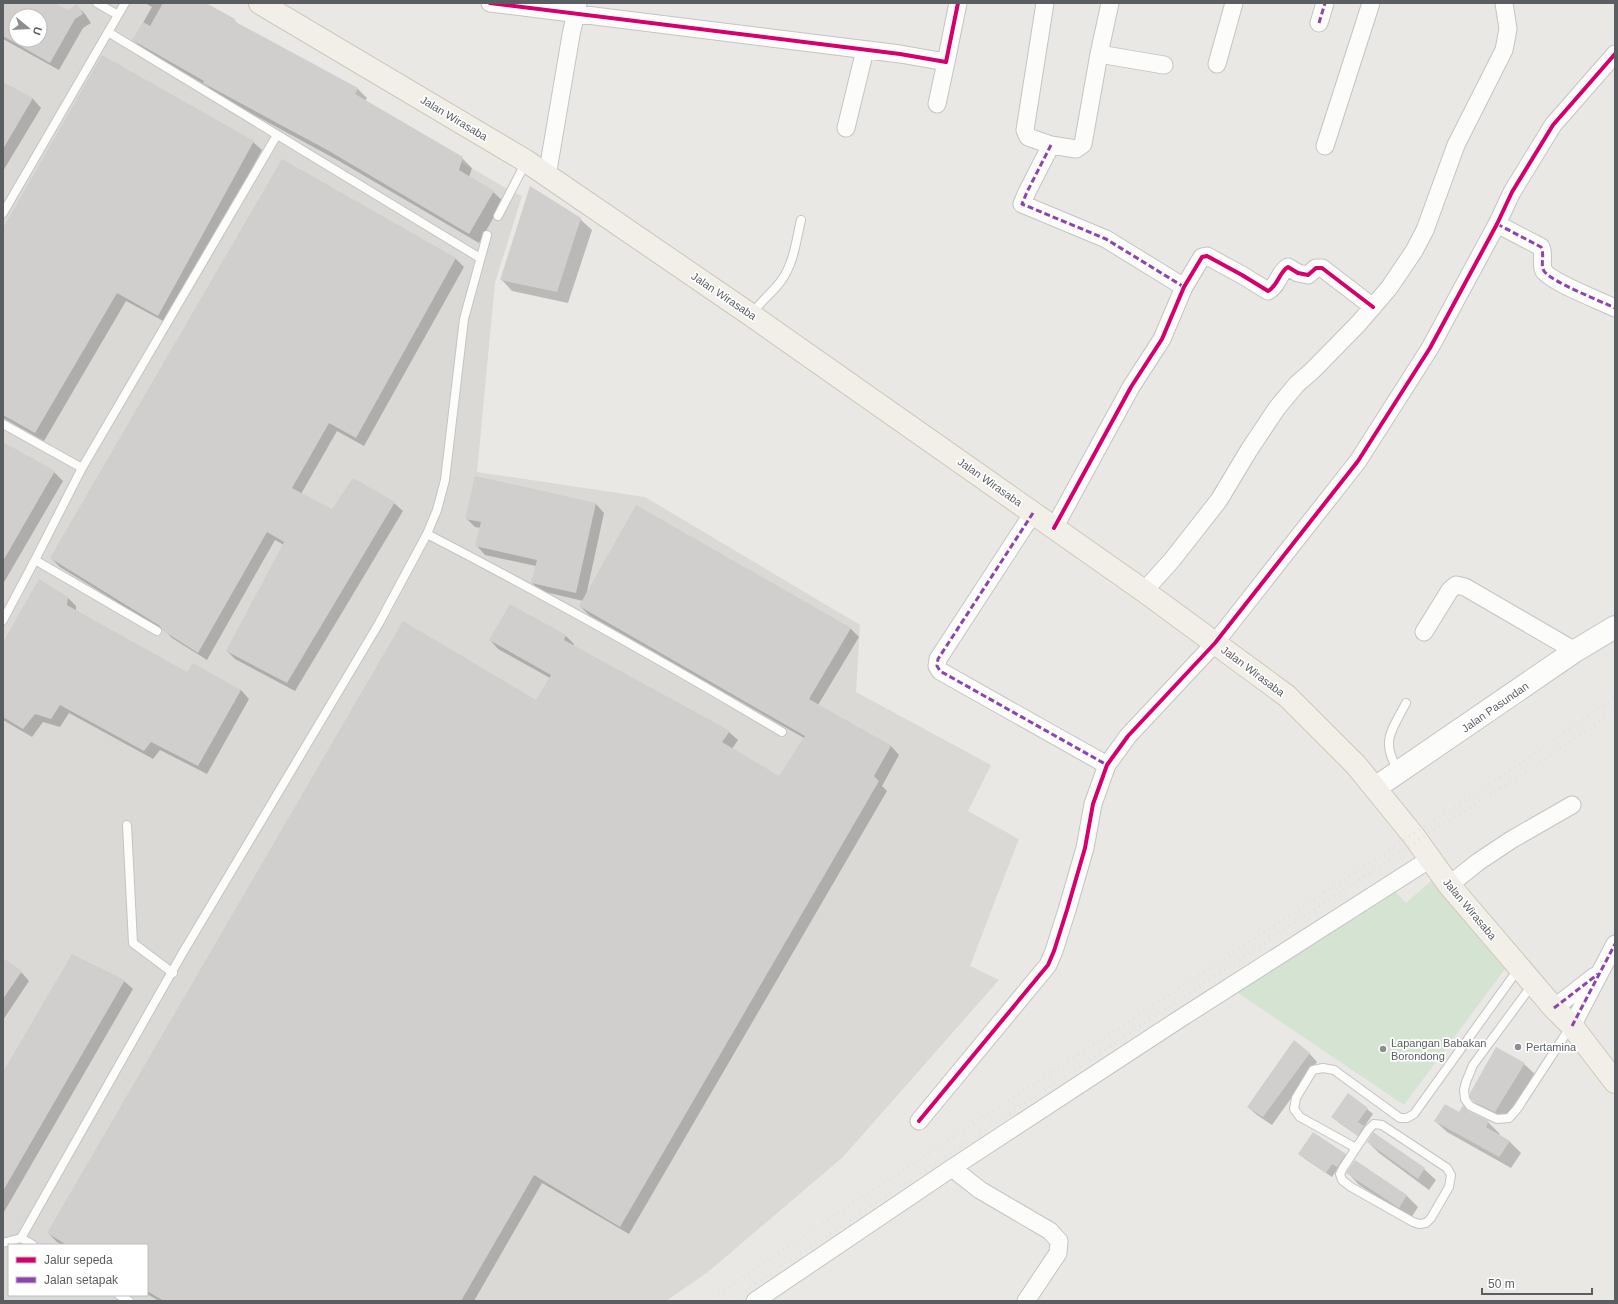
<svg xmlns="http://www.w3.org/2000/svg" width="1618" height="1304" font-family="Arial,sans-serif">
<rect width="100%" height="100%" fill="#eae8e5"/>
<path fill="#dbd9d6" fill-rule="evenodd" d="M3 3H190L511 191 522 196 495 283 477 472 645 497 860 625 856 692 991 765 968 811 1019 839 970 966 999 980 843 1157 708 1272 666 1301H3ZM16 16H40V40H16ZM9 1245H147V1295H9Z"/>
<path fill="#d5e4d2" d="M1431 881 1505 969 1404 1105 1238 993 1393 889 1406 903Z"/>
<path fill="#0003" fill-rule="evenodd" d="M3 3H53L68 11 76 5 85 14 91 23 83 28 59 70 3 39ZM16 16H40V40H16Z
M145 3H204L234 20 240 26 358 89 367 98 365 101 462 158 472 168 469 177 493 192 503 201 479 243 339 161 214 93 207 86 143 49 133 40 152 7Z
M3 83 33 99 41 108 3 171Z
M253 142 262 150 167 323 126 301 44 441 3 418V230Z
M283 160 456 259 464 267 364 446 337 431 301 494 332 511 394 503 403 511 295 691 235 659 227 651 284 545 275 540 207 660 172 638 167 633 60 567 51 558Z
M580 219 592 230 568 303 512 291 501 279Z
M3 444 54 472 63 481 3 584Z
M596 504 604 513 586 596 636 507 851 629 859 637 818 705 891 746 899 755 882 786 887 791 629 1234 542 1183 474 1301H159L147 1294V1245H62L57 1242 48 1233 536 702 550 678 498 649 490 640 566 636 574 644 573 646 729 732 738 740 732 749 779 778 804 738 589 615 580 606 583 601 541 591 532 583 536 566 485 555 477 546 481 528 475 527 466 518Z
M68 598 76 606V611L187 674 241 690 249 699 207 774 160 750 153 759 69 713 60 727 43 722 32 737 3 720V644Z
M72 955 124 981 133 989 4 1212 3 1074Z
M3 960 21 972 29 981 3 1020Z
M1497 1049 1524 1064 1536 1075 1507 1123 1486 1113 1474 1101Z
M1309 1053 1317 1062 1272 1125 1257 1115 1248 1107Z
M1367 1109 1373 1114 1364 1127 1369 1132 1364 1140 1338 1122Z
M1459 1113H1469L1488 1122 1500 1134 1499 1135 1510 1142 1521 1153 1511 1168 1447 1132 1435 1121Z
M1368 1142 1424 1169 1436 1180 1429 1190 1379 1153Z
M1299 1154 1345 1155 1351 1160 1343 1172 1338 1168 1332 1177 1305 1159Z
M1348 1173 1407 1196 1418 1207 1411 1218 1359 1185Z"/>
<path fill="#d0cfcd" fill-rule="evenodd" d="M3 3H55L68 10 77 4 83 14 75 19 50 63 3 36ZM16 16H40V40H16Z
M163 3H206L235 19 234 21 358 88 355 94 463 157 459 170 494 191 469 234 329 151 203 83 204 81 132 40 143 22 150 26Z
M102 55 254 141 158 316 117 293 35 433 3 415V228Z
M3 82 33 98 3 149Z
M282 159 456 258 356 438 329 423 292 488 332 509 353 478 395 502 287 683 226 651 284 542 267 532 198 653 162 630 160 626 50 558Z
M530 186 581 218 557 292 500 280Z
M3 442 55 471 3 561Z
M475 476 596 503 576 593 531 583 537 560 475 546 481 522 465 519Z
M636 505 851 628 809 699 891 746 874 776 879 781 620 1227 534 1175 461 1301H164L147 1291V1245H67L47 1233 403 621 536 700 551 675 489 640 510 604 566 635 564 640 730 731 722 742 779 776 805 736 579 606Z
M39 579 68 597 67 605 187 672 193 663 241 690 198 766 151 742 144 751 60 705 51 719 35 714 23 729 3 717V642Z
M72 954 125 980 3 1191V1072Z
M3 958 22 971 3 999Z
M1294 1040 1310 1053 1263 1117 1247 1107Z
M1496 1047 1525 1063 1495 1112 1474 1102 1470 1097V1093Z
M1348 1093 1368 1108 1358 1122 1364 1126 1358 1136 1331 1117Z
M1445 1104 1459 1112 1463 1105 1468 1111 1489 1121 1486 1127 1510 1141 1499 1157 1434 1121Z
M1313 1132 1346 1154 1337 1167 1332 1164 1326 1173 1298 1154Z
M1373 1132 1425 1168 1418 1179 1367 1142Z
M1355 1160 1407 1195 1399 1208 1346 1173Z"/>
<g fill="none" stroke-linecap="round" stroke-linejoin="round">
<g stroke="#c4c4c4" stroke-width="10">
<path id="lane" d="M97 3 118 15
M108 32 480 258
M3 213 125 3
M498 216 526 162
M752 314C760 302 772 293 781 281 794 263 796 241 801 220
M3 424 82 468
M427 534C547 596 666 663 782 732
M35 560 157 631
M3 620 35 560 82 468 277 135
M1399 772C1380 741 1391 732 1406 703
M127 825 133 943 173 973
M1532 985 1473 1065 1466 1082 1464 1090 1465 1099 1470 1106 1497 1119 1509 1118 1517 1109 1571 1026
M1374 1124 1382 1125 1447 1168 1451 1175 1449 1187 1431 1218 1426 1223 1419 1224 1413 1222 1351 1187 1342 1180 1340 1174 1343 1168 1368 1130Z
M1356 1148 1300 1117 1294 1109 1296 1098 1313 1070 1323 1068 1334 1070 1400 1118H1407L1414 1114 1519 968
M21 1238 33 1245
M3 1243 21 1238 182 954 378 625 427 534 437 510 445 480 464 319 487 235
M119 1295 129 1301"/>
</g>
<g stroke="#c4c4c4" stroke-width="19">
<path id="street" d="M490 3 900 54 946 62 958 3
M1045 3 1025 130 1028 137 1051 145 1076 149 1083 144 1099 54 1110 3
M1319 23 1325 3
M1099 54 1164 65
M1217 64 1234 3
M937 104 946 62
M846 128 865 50
M1051 145 1027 192 1022 204 1106 239 1184 287
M1325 146 1371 3
M547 176 571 35 578 3
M1497 224 1541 247C1545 256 1540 264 1544 271 1551 282 1601 301 1615 308
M1033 513 938 659 937 666 940 671 1107 765
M1054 528 1131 387 1162 339 1184 287 1202 257 1207 256 1242 275 1268 291C1278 286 1279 272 1288 267L1298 273 1308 275 1316 268H1322L1373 307
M1144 591 1172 560 1219 500 1249 450 1277 408 1297 384 1312 371 1358 324 1389 288 1414 251 1425 230 1456 145 1504 50 1508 29 1504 3
M1424 632 1450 590 1456 585 1465 587 1575 651
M1449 885 1478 862 1511 840 1572 805
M1554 1008 1595 976
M1572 1026 1615 944
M919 1121 1048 965 1054 951 1067 910 1085 848 1093 804 1107 765 1128 736 1215 643 1358 461 1430 348 1497 224 1512 192 1553 125 1615 54
M952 1168 980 1190 1050 1231 1059 1241 1058 1253 1026 1301
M755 1301 952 1168 1178 1020 1430 859"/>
</g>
<g stroke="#c5c5c5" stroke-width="24">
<path id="secondary" d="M1375 788 1575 651 1615 627"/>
</g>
<g stroke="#cec7b6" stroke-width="24">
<path id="primary" d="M260 3 526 161 751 315 1033 513 1144 591 1287 696 1356 765 1413 835 1449 885 1554 1008 1572 1026 1615 1082"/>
</g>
<use href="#lane" stroke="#fcfcfb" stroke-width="8"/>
<use href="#street" stroke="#fcfcfb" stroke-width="17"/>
<use href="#secondary" stroke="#fcfcfb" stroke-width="22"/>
<use href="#primary" stroke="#f1efe8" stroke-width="22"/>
<path stroke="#e2e1e1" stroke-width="3" stroke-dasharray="1 5" stroke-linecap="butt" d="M709 1301 800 1238 1521 763 1615 697
M731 1301 807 1249 1417 841 1528 771 1615 710"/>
<path stroke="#8e44ad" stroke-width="3" stroke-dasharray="6 3" stroke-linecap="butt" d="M1319 23 1325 3
M1051 145 1027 192 1022 204 1106 239 1184 287
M1497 224 1541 247C1545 256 1540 264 1544 271 1551 282 1601 301 1615 308
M1033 513 938 659 937 666 940 671 1107 765
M1554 1008 1598 974
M1572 1026 1615 944"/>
<g stroke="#fff" stroke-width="6">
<path id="cycleway" d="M490 3 900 54 946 62 958 3
M1054 528 1131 387 1162 339 1184 287 1202 257 1207 256 1242 275 1268 291C1278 286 1279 272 1288 267L1298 273 1308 275 1316 268H1322L1373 307
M919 1121 1048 965 1054 951 1067 910 1085 848 1093 804 1107 765 1128 736 1215 643 1358 461 1430 348 1497 224 1512 192 1553 125 1615 54"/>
</g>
<use href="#cycleway" stroke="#d6006c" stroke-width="4"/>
</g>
<g fill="#8d8e8f" stroke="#fff" stroke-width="1.5">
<circle cx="1518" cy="1047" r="4"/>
<circle cx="1383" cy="1049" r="4"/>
</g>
<g text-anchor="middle" stroke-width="3.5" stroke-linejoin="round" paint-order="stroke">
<g font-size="11" fill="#5b5e61" stroke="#fff">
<text transform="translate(454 118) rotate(31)" y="4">Jalan Wirasaba</text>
<text transform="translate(724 296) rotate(34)" y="4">Jalan Wirasaba</text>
<text transform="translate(990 482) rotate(35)" y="4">Jalan Wirasaba</text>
<text transform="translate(1253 671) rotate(37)" y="4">Jalan Wirasaba</text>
<text transform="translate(1495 707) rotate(-35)" y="4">Jalan Pasundan</text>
<text transform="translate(1470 909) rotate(50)" y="4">Jalan Wirasaba</text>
</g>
<g font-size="11" fill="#5b5e61" stroke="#fff" text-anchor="start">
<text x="1391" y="1047">Lapangan Babakan<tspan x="1391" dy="13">Borondong</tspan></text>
<text x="1526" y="1051">Pertamina</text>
</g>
</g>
<rect width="1618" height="1304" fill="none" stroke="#5b5e61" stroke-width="8"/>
<rect x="8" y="1244" width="140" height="52" fill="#ffffff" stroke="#bdbfc0"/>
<rect x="16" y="1257" width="20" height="6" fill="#d6006c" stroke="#bdbfc0"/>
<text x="44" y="1264" font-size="12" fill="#5b5e61">Jalur sepeda</text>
<rect x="16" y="1277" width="20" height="6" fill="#8e44ad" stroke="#bdbfc0"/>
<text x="44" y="1284" font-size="12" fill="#5b5e61">Jalan setapak</text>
<g transform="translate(28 28) rotate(108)"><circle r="19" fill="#ffffff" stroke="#bdbfc0"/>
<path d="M0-3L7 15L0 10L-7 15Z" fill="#8d8e8f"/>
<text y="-6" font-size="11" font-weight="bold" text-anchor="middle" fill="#5b5e61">U</text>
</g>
<path d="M1482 1288v6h110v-6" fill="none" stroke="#5b5e61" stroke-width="2"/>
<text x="1488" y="1288" font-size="12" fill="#5b5e61" stroke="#ffffff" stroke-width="3" paint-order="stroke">50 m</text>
</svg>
